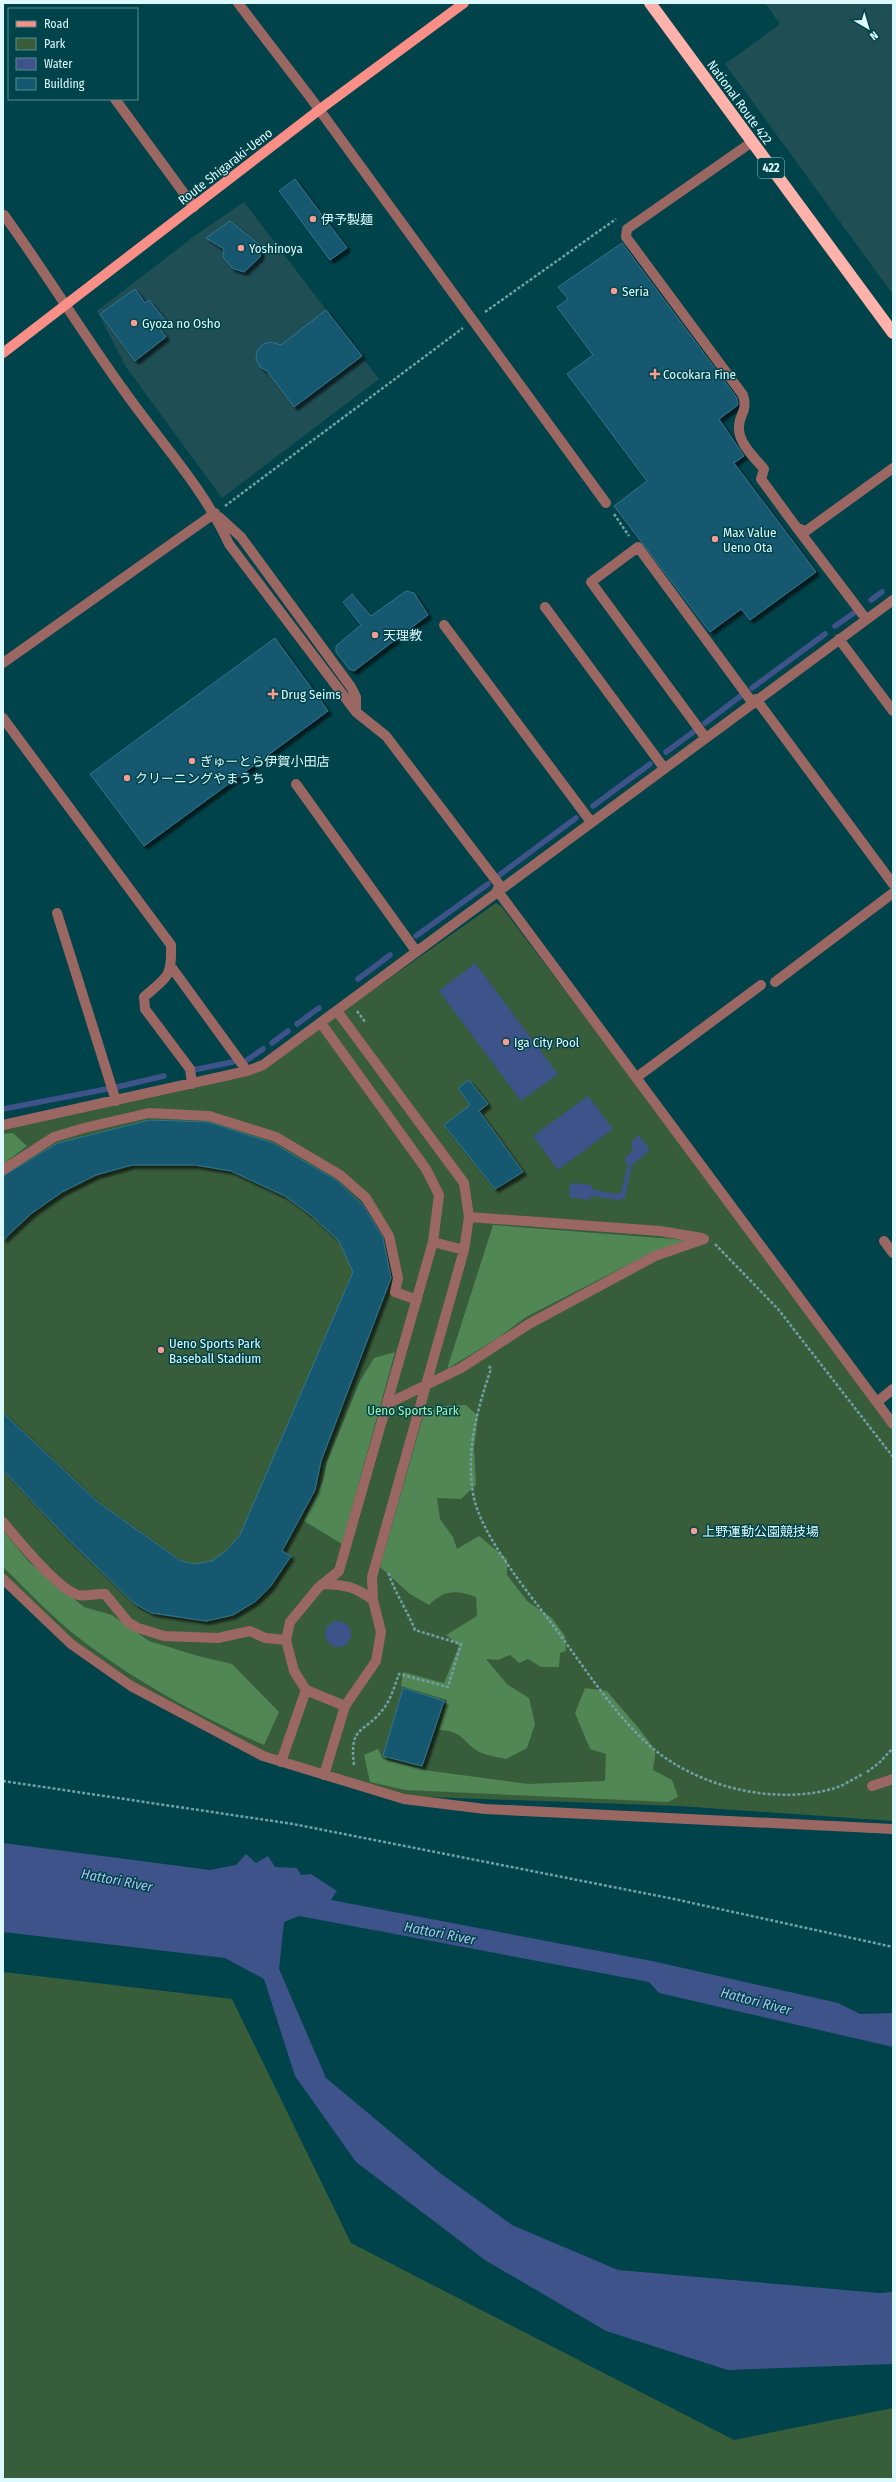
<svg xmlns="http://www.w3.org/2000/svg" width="896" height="2482" font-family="'Fira Sans Condensed','Noto Sans JP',sans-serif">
<defs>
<filter id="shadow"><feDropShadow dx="3.5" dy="3.5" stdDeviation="1" flood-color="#0009"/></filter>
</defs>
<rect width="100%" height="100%" fill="#00434a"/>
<path fill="#1f4e54" d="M765 3H893V290L891 292 725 64 780 24Z
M244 202 379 379 222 498 126 367 97 311 197 234Z"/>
<path fill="#385d3b" d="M496 903 501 906 630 1076 893 1431V1821L679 1806 402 1796 264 1754 132 1684 72 1642 3 1575V1128L264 1067Z
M3 1972 232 1999 351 2243 734 2440 893 2408V2479H3Z"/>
<path fill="#518655" d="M13 1133 27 1146 3 1164V1134Z
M493 1225 686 1240 655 1251 526 1317 498 1338 447 1369Z
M395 1352 342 1544 304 1521 323 1481 327 1462 360 1381 374 1358Z
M466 1405 478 1416 474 1448 476 1485 461 1499 437 1498 440 1519 453 1537 457 1549 479 1536 507 1559V1575L527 1601 552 1618 565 1636 566 1651 560 1653 559 1667H541L528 1659 519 1663 510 1655 498 1660 486 1659 507 1684 529 1698 535 1724 527 1748 506 1759C498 1757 489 1756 482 1753 463 1745 466 1731 439 1730L447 1700 401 1686 403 1672 444 1683 459 1646 446 1635 477 1616 476 1597C456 1590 445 1589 429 1605L410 1594 380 1567 424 1413 442 1406Z
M3 1530 29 1562 84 1607 112 1615 149 1641 198 1656 232 1664 279 1712 264 1745C201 1717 133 1680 79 1638 52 1617 28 1591 3 1567Z
M585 1688 607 1691C615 1701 654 1744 655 1752 656 1757 653 1764 653 1770L672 1780 678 1797 668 1802 406 1790 370 1782 364 1755 378 1749 383 1759 424 1770 528 1784 605 1781 606 1754 590 1749 575 1713Z"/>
<path fill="#3d538a" d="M475 963 558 1074 521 1101 439 991Z
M588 1096 613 1129 558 1170 533 1136Z
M639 1135 650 1150 632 1165 625 1198 619 1200 592 1196 588 1200 569 1197 570 1185 574 1183 591 1185 594 1190 617 1194 621 1192 628 1165 624 1160 632 1151V1141Z
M325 1634a13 13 0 1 1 26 0a13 13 0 1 1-26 0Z
M3 1843 210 1870 236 1865 246 1854 256 1863 268 1856 275 1867 297 1868 301 1875 311 1874 337 1891 331 1900 652 1961 838 2003 860 2014 893 2013V2047L659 1993 649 1982 299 1916 284 1922 279 1969 326 2078 440 2173 512 2225 618 2270 879 2293 893 2292V2364L728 2370 606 2331 485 2260 356 2162 295 2076 264 1979 225 1958 3 1932Z"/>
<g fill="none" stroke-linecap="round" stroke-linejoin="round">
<path stroke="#3d538a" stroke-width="5.5" d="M871 600 882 592
M835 626 854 613
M752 688 825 634
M705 723 742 695
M666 752 696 730
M593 806 650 764
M498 876 576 818
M416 936 488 884
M358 979 390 955
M297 1024 319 1008
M272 1043 288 1031
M247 1060 263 1049
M193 1070 233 1062
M117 1087 164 1076
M3 1109 107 1089"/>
</g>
<path fill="#155970" stroke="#32748c" filter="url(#shadow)" d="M295 179 347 248 330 260 279 191Z
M230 221 261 246 260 257 244 272 232 268 223 257 224 249 206 238Z
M622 243 737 398 738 405 719 419 744 456 734 463 816 572 750 620 741 609 710 632 614 506 647 481 567 374 593 355 557 307 568 299 558 287Z
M135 289 145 303 149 300 165 320 157 325 166 337 135 361 100 314Z
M326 310 362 356 294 407 267 371 260 367 256 359 257 351 263 344 271 342 281 345Z
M406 591 414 593 428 615 354 671 349 669 336 652V646L361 625 343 602 352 594 371 616Z
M275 638 328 711 144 846 90 774Z
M469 1080 488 1104 479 1111 523 1172 495 1189 444 1125 470 1105 458 1088Z
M150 1120 208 1122 273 1143 336 1180 363 1205 383 1238 391 1278 321 1461 315 1490 282 1551 291 1556 270 1587 256 1601 233 1615 206 1621 152 1613 135 1604 67 1538 3 1470V1413L99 1503 181 1561 194 1564 212 1561 227 1550 240 1535 353 1272 339 1241 311 1215 285 1196 231 1171 195 1165H132L96 1175 62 1192 32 1213 3 1240V1176L58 1143Z
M403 1688 444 1701 422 1766 383 1756Z"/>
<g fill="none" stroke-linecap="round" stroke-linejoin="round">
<path stroke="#71a0a6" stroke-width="2.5" stroke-dasharray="3 2" stroke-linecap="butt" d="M485 312 616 219
M225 506 463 328
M614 514 629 536
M357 1011 366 1023
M715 1244 778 1309 893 1457
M489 1366 491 1369C477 1410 466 1449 473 1493 479 1533 527 1591 552 1624 583 1665 612 1712 650 1746 697 1787 773 1805 832 1789 843 1786 853 1779 863 1774
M354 1765C349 1724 364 1735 384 1708 391 1699 395 1685 399 1674L448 1687 461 1644 415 1630C407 1610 395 1593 388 1572
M867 1772 879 1763 893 1748
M3 1781 293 1824 674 1899 893 1947"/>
<path stroke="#9b6762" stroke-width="10" d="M238 3 310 97 606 503
M115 99 194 207
M752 142 627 229 626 237 743 395C748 413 739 413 739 427 738 443 755 458 764 469L761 479 797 528 806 531 893 468
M4 215C46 273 83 334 125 392 161 443 203 487 229 544L356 712 386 736 501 887
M219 517 241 537 351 687 356 697V712
M797 528 866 619
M545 607 664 768
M444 625 591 822
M839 639 893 711
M3 663 215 513
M756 699 893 884
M3 718 171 945C172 977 168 976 144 997L145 1009 190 1069 192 1084
M705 737 591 582 638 547 752 702
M296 784 416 951
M497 890 893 1424
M57 913 116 1101
M172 968 247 1071
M775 982 893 893
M321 1023 426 1169 439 1195 433 1242 339 1571 318 1588 290 1622 286 1640 294 1671 306 1690 345 1706
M637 1077 761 985
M3 1125 247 1071 263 1065 893 600
M3 1170 54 1137 84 1128 149 1113 209 1116 276 1137 340 1175 366 1198 389 1236 398 1278 395 1292 417 1300
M469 1217 660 1231 702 1238
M884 1241 893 1253
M433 1242 464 1250
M877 1402 893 1389
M387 1404 461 1368 529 1324 655 1256 704 1239
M3 1522C18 1540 57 1589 78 1595 85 1597 97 1593 105 1594L128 1622 138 1628 164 1636 218 1638 250 1631 265 1638 286 1640
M3 1579 71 1644 131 1686 263 1756 404 1799 485 1809 893 1829
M322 1584C346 1585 354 1586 373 1600
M281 1762 306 1690
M324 1775 345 1706 376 1661 381 1632 373 1600 372 1577 464 1250 469 1217 464 1183 337 1011
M872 1786 893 1779"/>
<path stroke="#f98f86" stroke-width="10" d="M3 353 319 110 464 3"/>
<path stroke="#ffb2a9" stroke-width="12" d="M650 3 893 333"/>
</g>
<g fill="#f59c93" stroke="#00434a" stroke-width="1.5">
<circle cx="313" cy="219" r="4"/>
<circle cx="241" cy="248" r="4"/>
<circle cx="614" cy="291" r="4"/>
<circle cx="134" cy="323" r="4"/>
<path d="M653 368h4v4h4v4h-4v4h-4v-4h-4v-4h4z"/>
<circle cx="715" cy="539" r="4"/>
<circle cx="375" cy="635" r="4"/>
<path d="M271 688h4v4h4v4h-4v4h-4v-4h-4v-4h4z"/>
<circle cx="192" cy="761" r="4"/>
<circle cx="127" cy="778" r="4"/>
<circle cx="506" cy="1042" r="4"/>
<circle cx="161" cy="1350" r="4"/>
<circle cx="694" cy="1531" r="4"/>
</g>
<g text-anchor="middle" stroke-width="3" stroke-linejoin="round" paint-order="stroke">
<rect fill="#00434a" stroke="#9ac2c7" stroke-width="1" x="758" y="158" width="26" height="20" rx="3"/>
<g font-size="12" font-weight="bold" fill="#dcf9fd">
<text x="771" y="172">422</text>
</g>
<g font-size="13" fill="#dcf9fd" stroke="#00434a">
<text transform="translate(740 102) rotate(54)" y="5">National Route 422</text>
<text transform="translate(225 166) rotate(-38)" y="5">Route Shigaraki-Ueno</text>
</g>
<g font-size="13" fill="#dcf9fd" stroke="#00434a" text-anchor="start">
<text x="321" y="224">伊予製麺</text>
<text x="249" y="253">Yoshinoya</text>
<text x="622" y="296">Seria</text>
<text x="142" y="328">Gyoza no Osho</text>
<text x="663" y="379">Cocokara Fine</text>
<text x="723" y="537">Max Value<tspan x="723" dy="15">Ueno Ota</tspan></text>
<text x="383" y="640">天理教</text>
<text x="281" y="699">Drug Seims</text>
<text x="200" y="766">ぎゅーとら伊賀小田店</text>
<text x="135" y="783">クリーニングやまうち</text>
<text x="514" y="1047">Iga City Pool</text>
<text x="169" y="1348">Ueno Sports Park<tspan x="169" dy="15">Baseball Stadium</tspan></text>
<text x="702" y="1536">上野運動公園競技場</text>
</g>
<g font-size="13" fill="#a6f2ab" stroke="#00434a">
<text x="413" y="1415">Ueno Sports Park</text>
</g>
<g font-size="14" font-style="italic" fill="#abc1f2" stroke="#00434a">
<text transform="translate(117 1880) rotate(11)" y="5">Hattori River</text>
<text transform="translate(440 1933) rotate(11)" y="5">Hattori River</text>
<text transform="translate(756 2001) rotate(15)" y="5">Hattori River</text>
</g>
</g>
<rect width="896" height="2482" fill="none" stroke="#dcf9fd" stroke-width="8"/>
<rect x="8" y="8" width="130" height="92" fill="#00434a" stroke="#588c92"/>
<rect x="16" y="21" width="20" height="6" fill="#f98f86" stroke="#588c92"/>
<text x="44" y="28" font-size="12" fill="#dcf9fd">Road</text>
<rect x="16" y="38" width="20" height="12" fill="#385d3b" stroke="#588c92"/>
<text x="44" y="48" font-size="12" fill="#dcf9fd">Park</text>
<rect x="16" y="58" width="20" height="12" fill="#3d538a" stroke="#588c92"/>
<text x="44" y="68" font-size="12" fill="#dcf9fd">Water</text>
<rect x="16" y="78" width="20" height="12" fill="#155970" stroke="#588c92"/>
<text x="44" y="88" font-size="12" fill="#dcf9fd">Building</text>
<g transform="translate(868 28) rotate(142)" stroke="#00434a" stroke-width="3" paint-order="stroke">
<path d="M0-3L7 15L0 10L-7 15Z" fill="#dcf9fd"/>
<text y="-6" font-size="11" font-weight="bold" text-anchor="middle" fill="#dcf9fd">N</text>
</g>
</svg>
